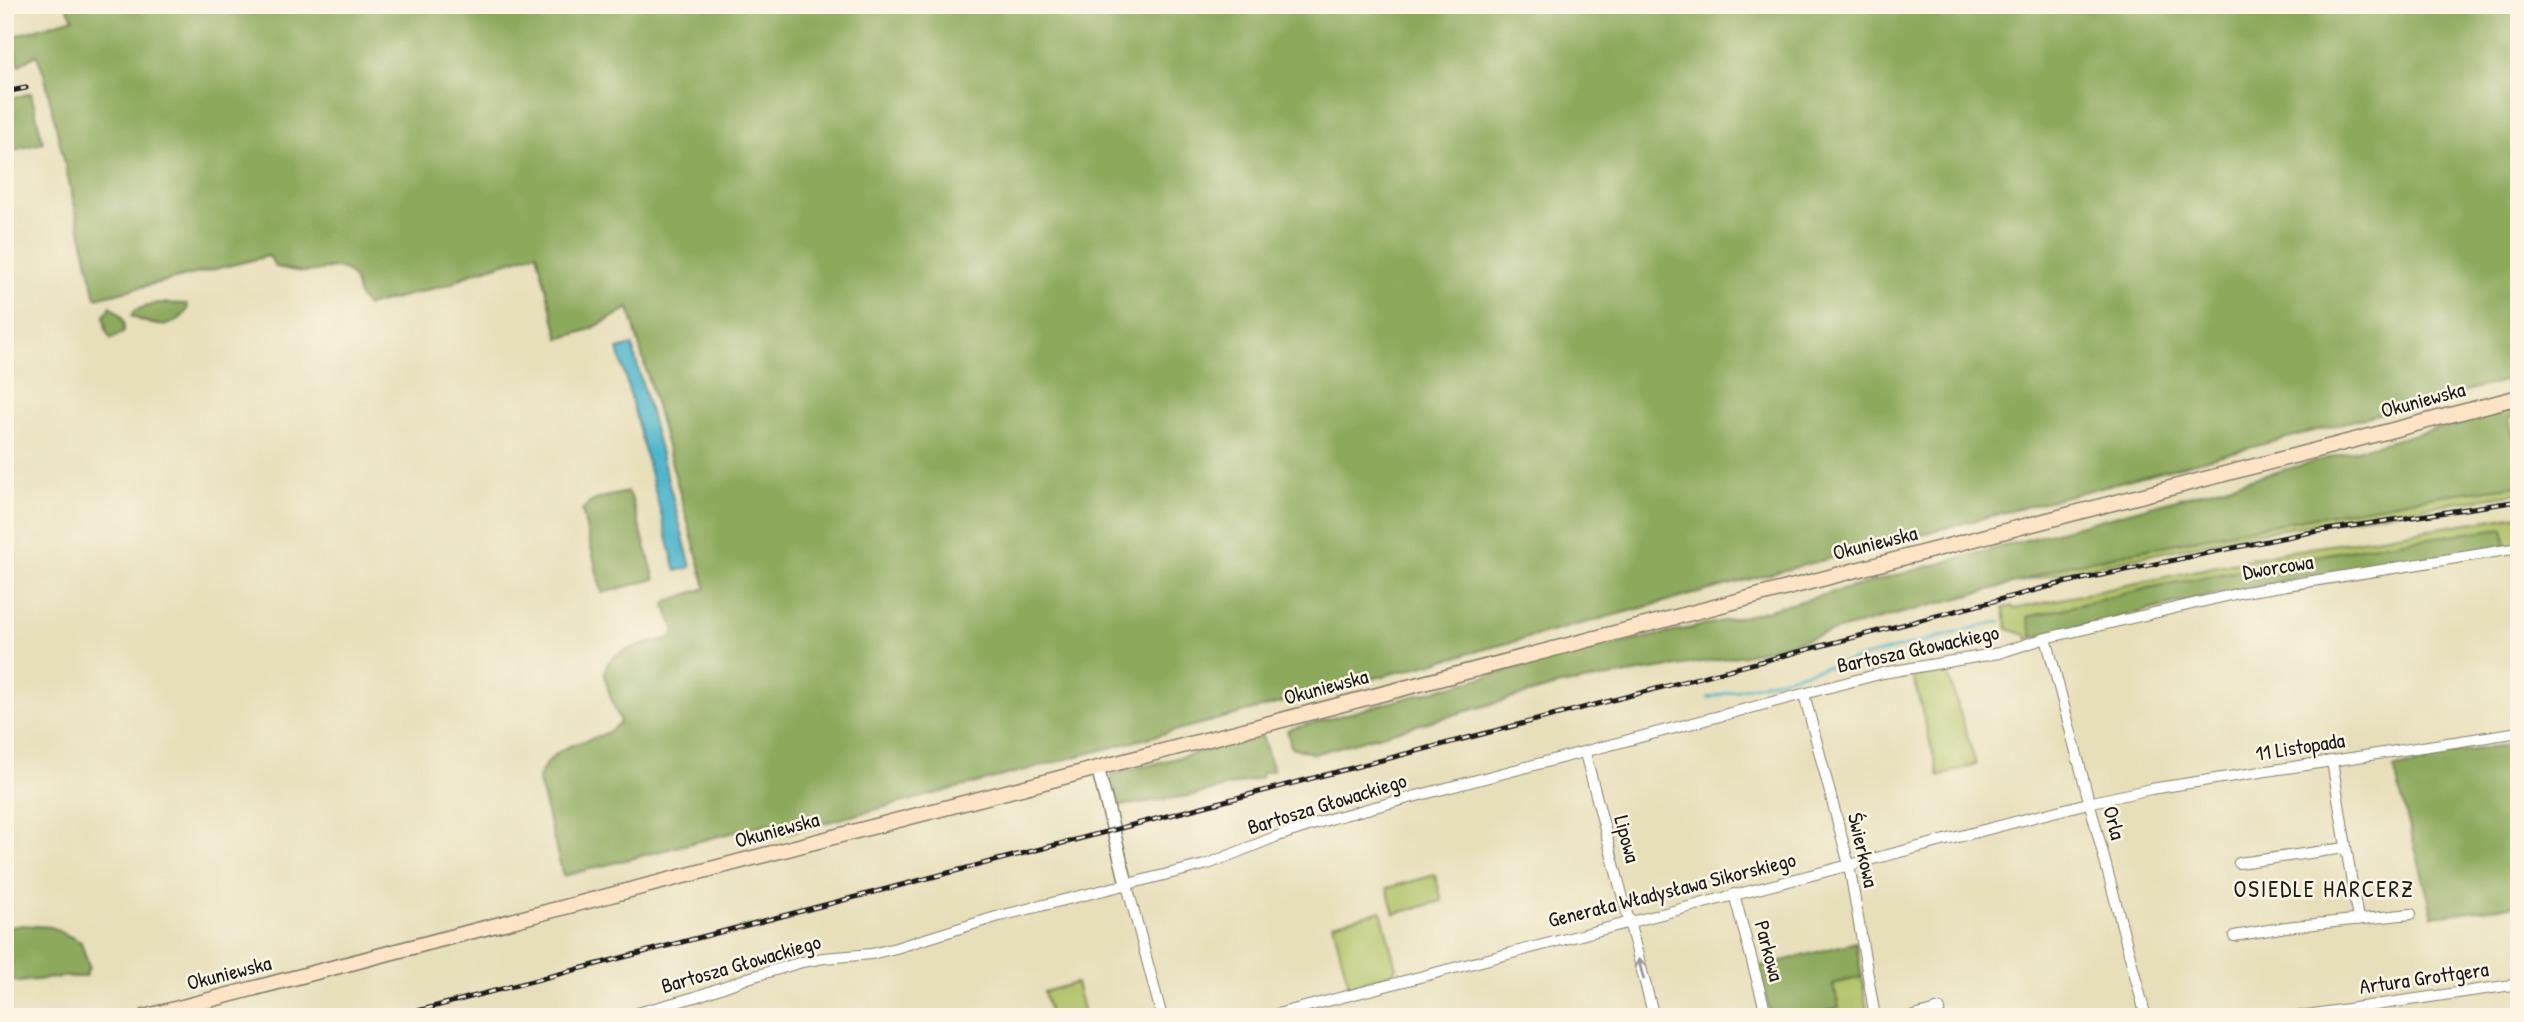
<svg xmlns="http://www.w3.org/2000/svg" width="2524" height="1022" font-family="'Patrick Hand',sans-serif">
<rect width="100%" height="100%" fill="#fcf5e5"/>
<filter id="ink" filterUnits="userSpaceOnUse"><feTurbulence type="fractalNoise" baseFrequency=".0143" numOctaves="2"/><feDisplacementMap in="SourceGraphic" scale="14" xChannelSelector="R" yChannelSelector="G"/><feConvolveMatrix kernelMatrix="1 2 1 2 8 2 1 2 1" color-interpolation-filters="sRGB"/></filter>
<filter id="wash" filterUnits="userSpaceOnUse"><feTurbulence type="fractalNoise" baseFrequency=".00686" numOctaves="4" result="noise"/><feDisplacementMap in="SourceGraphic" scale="28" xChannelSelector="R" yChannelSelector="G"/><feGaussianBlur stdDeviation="1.57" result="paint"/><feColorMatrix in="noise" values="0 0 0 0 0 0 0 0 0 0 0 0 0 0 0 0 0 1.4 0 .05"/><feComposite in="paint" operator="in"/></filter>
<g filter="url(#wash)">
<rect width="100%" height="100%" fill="#e7dfba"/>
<path fill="#b0c367" stroke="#667042" stroke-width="2" d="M2519 485V493L2255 533 2019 582 2064 566 2252 528 2441 495Z
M2519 515V544L2506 546 2503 528 2370 546 2158 586 2028 617 2033 638 2028 640 2026 635 2008 629 2003 608 2012 606 2014 609 2279 553Z
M1947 671 1976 764 1939 777 1913 676Z
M1435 875 1442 901 1394 914 1387 888Z
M1381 911 1396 967 1392 974 1349 986 1333 924Z
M1862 977 1868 1017H1816L1815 1015 1839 1007 1833 984Z
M1076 983 1085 1017H1051L1044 992Z"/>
<path fill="#8ca95c" stroke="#54623c" stroke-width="2" d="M71 5H2519V377L775 836 770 823 563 876 538 778C560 731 597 749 620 722 615 707 606 690 605 674 603 649 653 643 671 638L675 631 665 605 667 601 706 588 629 308 591 329 559 339 537 253 472 273 450 284 367 306C352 291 360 287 352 277 340 260 320 273 304 272 295 271 285 269 276 267L269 256 96 298 44 74 37 55 19 65 11 37 73 18 67 8Z
M31 93 43 143 5 152V100Z
M157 303 187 304 188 309C174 332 151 326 131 316L135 310Z
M111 306C120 314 127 321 123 333L111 339 106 331 104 316Z
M2519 406V416L2509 418 2519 458V485L2441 495 2252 528 2064 566 2019 582 1745 655 1560 685 1314 754 1291 747 1287 730 1559 657 1750 615Z
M627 492 631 497 655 579 602 593 582 511C591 497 611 496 627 492Z
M2503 528 2506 546 2333 572 2233 590 2033 638 2028 617 2158 586 2370 546Z
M1262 736 1273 770 1262 773 1261 778 1195 795 1120 806 1111 775Z
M2519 743V905L2433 916 2394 768 2427 762V757Z
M23 925 51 927 81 942 89 967 85 977H63L19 982 5 979V928Z
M1856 942 1862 977 1833 984 1839 1007 1807 1017H1771L1758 967Z"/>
<path fill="#4eb6cc" stroke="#356974" stroke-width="2" d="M632 345 691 567 676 571 618 349Z"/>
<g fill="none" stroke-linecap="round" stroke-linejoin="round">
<path stroke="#4eb6cc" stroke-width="2.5" d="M1708 698 2001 621"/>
</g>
</g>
<g filter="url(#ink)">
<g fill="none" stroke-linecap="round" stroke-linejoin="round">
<g stroke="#827e6b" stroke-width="12">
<path id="minor" d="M2515 549 2519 562
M2046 638 2146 1017
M1804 694 1849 865 1875 1017
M1585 753 1654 1017
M2332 761 2358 920
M2239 863 2345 848
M1127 885 1162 1017
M1734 894 1767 1017
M2234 936 2286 927 2411 914
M668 1005 671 1017
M623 1017 695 997 748 978 802 962 824 958 871 954 896 948 996 917 1208 864 1275 837 1333 818 1883 673 1999 653 2046 638 2244 592 2519 548
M1266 1017 2088 803 2151 789 2519 732
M1911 1017 1940 1009
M2293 1017 2519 984"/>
</g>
<g stroke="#827e6b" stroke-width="15">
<path id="tertiary" d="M1098 769 1127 885"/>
</g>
<g stroke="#827e6b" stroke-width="17">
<path id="secondary" d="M144 1017 2519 397"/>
</g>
<use href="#minor" stroke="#fff" stroke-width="10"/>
<use href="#tertiary" stroke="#fff" stroke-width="12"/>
<use href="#secondary" stroke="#fee4c6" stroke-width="14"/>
<g stroke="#1c1c1c" stroke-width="5">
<path id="rail" d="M5 92 26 88
M394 1017 2063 583 2306 533 2519 501"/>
</g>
<use href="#rail" stroke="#fcf5e5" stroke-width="2.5" stroke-dasharray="8" stroke-linecap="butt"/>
</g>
<defs><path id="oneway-shaft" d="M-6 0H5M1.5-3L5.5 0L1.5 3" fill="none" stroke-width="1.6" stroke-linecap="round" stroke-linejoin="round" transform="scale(1.75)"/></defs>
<use stroke="#999" href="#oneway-shaft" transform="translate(1641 969) rotate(-105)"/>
</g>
<g text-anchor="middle" stroke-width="5" stroke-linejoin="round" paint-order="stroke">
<g font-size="21" fill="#1c1c1c" stroke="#fcf5e5">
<text transform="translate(2423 400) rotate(-15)" y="7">Okuniewska</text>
<text transform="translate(1875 543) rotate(-14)" y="7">Okuniewska</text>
<text transform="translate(2278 567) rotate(-9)" y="7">Dworcowa</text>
<text transform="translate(1918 649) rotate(-12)" y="7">Bartosza Głowackiego</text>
<text transform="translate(1326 687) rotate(-15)" y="7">Okuniewska</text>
<text transform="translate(2300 747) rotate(-9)" y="7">11 Listopada</text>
<text transform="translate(1327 804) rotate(-17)" y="7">Bartosza Głowackiego</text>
<text transform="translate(2114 823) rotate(75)" y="7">Orla</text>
<text transform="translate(777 830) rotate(-15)" y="7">Okuniewska</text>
<text transform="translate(1627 839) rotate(75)" y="7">Lipowa</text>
<text transform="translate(1863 850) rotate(77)" y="7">Świerkowa</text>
<text transform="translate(1672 890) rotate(-14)" y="7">Generała Władysława Sikorskiego</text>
<text transform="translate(1769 951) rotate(75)" y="7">Parkowa</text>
<text transform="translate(741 964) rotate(-16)" y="7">Bartosza Głowackiego</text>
<text transform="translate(229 973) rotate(-14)" y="7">Okuniewska</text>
<text transform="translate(2424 978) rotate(-8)" y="7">Artura Grottgera</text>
</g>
<g font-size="23" letter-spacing="2" fill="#1c1c1c" stroke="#fcf5e5">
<text x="2324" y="897">OSIEDLE HARCERZ</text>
</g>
</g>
<rect width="2524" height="1022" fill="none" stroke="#fcf5e5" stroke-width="28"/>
</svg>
